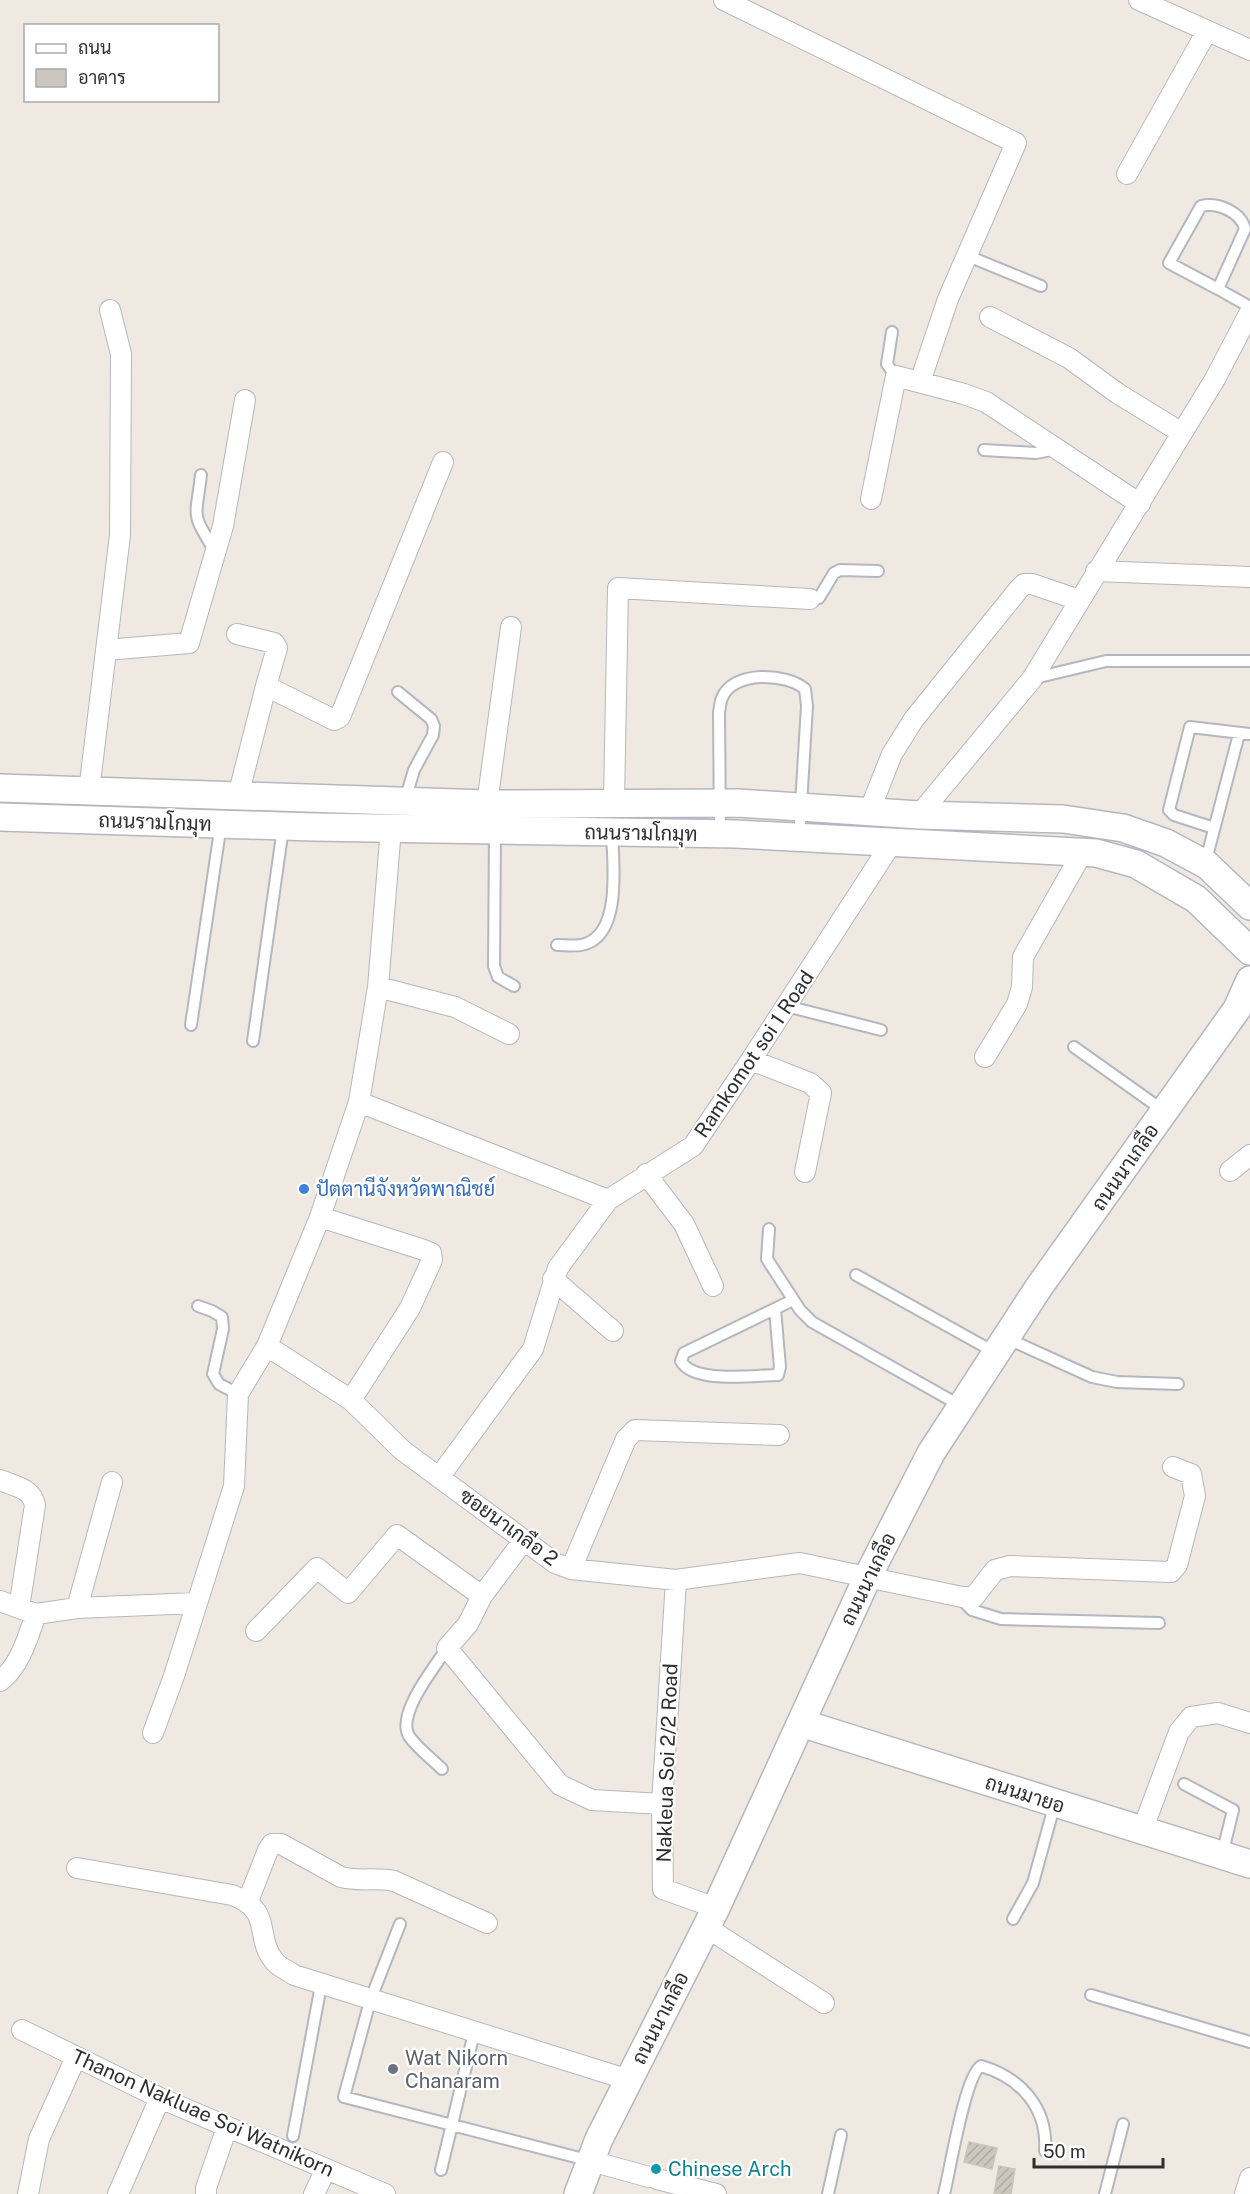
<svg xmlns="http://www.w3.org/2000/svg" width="1250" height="2194" font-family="'Public Sans',Sarabun,sans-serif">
<defs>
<pattern id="building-hatch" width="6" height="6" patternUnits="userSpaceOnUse" patternTransform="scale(1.5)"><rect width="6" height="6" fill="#cbc7bf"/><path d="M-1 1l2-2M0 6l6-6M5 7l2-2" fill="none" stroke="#afaba4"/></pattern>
</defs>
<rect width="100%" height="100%" fill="#efe9e1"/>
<path fill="url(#building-hatch)" stroke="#cbc5ba" stroke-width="1.5" d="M969 2142 997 2148 992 2169 964 2162Z
M999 2166 1015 2169 1011 2194H994Z"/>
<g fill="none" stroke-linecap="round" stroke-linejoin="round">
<g stroke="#b4b7c1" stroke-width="14">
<path id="lane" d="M968 256 1041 286
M1218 289 1169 263 1201 206C1218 202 1241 212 1245 229L1218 289 1250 307
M892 332 887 364 896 377
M984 450 1036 453 1056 449
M201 475C196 519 190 512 215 551
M810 599 819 598 834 573 840 570 878 571
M1035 678 1106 661H1250
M398 692 431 719 434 726 433 735 414 770 405 800
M1214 828 1174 815 1169 810 1190 727 1250 734
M495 831 494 966 498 977 514 986
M720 832 719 712C720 708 720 702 722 698 733 670 787 673 805 689L807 706 799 838
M1205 864 1239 734
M557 945C566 945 577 947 585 944 622 933 613 862 612 832
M786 1006 881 1030
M191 1025 221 824
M253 1041 283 828
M1074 1047 1164 1111
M769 1229 767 1259 800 1310 812 1322 961 1406
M856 1275 996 1353
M198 1306 212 1311 222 1317 223 1329 213 1374 219 1384 238 1394
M775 1309 780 1367 778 1375C754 1375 693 1384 681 1361L684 1353 793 1300
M1006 1338 1092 1377 1117 1382 1178 1384
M959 1597 972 1610 1001 1619 1159 1623
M442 1769C432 1759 417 1748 409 1736 396 1714 435 1667 447 1648
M1184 1784 1233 1810 1222 1855
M1013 1919 1033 1883 1055 1803
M400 1924 370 2001 344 2097 591 2161
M1091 1995 1250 2042
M293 2136 321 1985
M441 2170 474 2033
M828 2194 841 2135
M944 2194C950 2171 965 2075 981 2066 1022 2078 1048 2109 1045 2151
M1105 2194 1123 2124"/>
</g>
<g stroke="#b4b7c1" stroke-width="22">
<path id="street" d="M724 0 1016 143 948 299 920 382
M1139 0 1250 50
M1127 174 1207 31
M990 317 1069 358 1117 393 1182 433
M871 499 896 376 964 394 986 402 1140 504
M1096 571 1250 577
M237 634 274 643 277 648 266 686
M106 650 189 643 223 526 245 400
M89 791 120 535 121 354 110 310
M238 796 266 686 334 720 340 717 443 462
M614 802 618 588 810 599
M487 804 511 627
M869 812 892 754 914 719 1019 589 1024 584H1032L1079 600
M919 815 1032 679 1215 379 1250 312
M378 987 455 1007 509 1034
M985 1057 1017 1004 1022 987 1023 957 1082 853
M751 1060 810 1083 821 1093 805 1172
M359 1102 608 1200
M1230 1171 1250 1155
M646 1174 684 1224 713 1286
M320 1217 421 1249 431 1253 432 1260 410 1308 351 1400
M553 1279 613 1331
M267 1346 351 1400 402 1450 555 1563 571 1569 676 1580 800 1563 962 1597H974L995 1570 1010 1566 1171 1572 1177 1565 1195 1496 1191 1474 1173 1467
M440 1476 533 1349 558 1268 608 1200 693 1146 751 1060 891 844
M0 1480C14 1486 32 1488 35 1505L19 1608
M524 1540 482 1596 468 1624 447 1648 560 1785 592 1800 662 1804
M571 1569 626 1439 635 1430 779 1435
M676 1580 662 1804 663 1889 716 1908
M0 1601 36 1614 77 1608 196 1603
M77 1608 112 1482
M256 1631 317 1568 348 1593 397 1535 482 1596
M0 1681C20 1666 28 1637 36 1614
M153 1733 174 1676 234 1486 238 1394 267 1346 320 1217 359 1102 378 987 391 828
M1142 1831 1179 1732 1191 1717 1218 1713 1250 1723
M77 1868 232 1895C275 1911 253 1936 275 1962 279 1967 289 1971 294 1975L629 2080
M248 1901 268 1850 272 1844H281L341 1877C358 1882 376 1877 394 1881L487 1923
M706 1927 824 2003
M22 2030 160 2098 385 2194
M591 2161 649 2177
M657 2179 716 2194
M28 2194 39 2139 76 2057
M118 2194 160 2098
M206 2194V2188L227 2127
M314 2194 326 2169
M1245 2194 1250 2178"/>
</g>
<g stroke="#b4b7c1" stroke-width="30">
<path id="secondary" d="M0 788 487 804 738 803 919 815 1063 819 1123 828 1166 843 1207 865 1250 906
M0 817 314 827 736 834 1096 853 1136 864 1196 899 1250 951
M801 1723 1250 1864
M578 2194 599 2139 716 1908 868 1576 931 1453 1039 1287 1237 1009 1250 980"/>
</g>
<use href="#lane" stroke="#fff" stroke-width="10"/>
<use href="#street" stroke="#fff" stroke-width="20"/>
<use href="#secondary" stroke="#fff" stroke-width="27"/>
</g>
<circle fill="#3f7fe0" stroke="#fff" stroke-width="2" cx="304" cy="1189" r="6"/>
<circle fill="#6b7280" stroke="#fff" stroke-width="2" cx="393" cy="2069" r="6"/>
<circle fill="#0f9aa8" stroke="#fff" stroke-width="2" cx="656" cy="2169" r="6"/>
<g text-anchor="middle" stroke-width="4.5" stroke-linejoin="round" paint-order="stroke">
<g font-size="20" fill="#2e2e2e" stroke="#fff">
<text transform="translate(155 822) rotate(2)" y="7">ถนนรามโกมุท</text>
<text transform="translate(641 833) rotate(1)" y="7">ถนนรามโกมุท</text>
<text transform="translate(754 1054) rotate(-56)" y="7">Ramkomot soi 1 Road</text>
<text transform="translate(1125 1167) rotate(-55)" y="7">ถนนนาเกลือ</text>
<text transform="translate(509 1527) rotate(36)" y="7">ซอยนาเกลือ 2</text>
<text transform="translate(868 1579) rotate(-64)" y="7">ถนนนาเกลือ</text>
<text transform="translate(667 1763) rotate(-88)" y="7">Nakleua Soi 2/2 Road</text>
<text transform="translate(1025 1794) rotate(18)" y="7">ถนนมายอ</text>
<text transform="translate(660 2018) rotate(-63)" y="7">ถนนนาเกลือ</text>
<text transform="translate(203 2113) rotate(24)" y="7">Thanon Nakluae Soi Watnikorn</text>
</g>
<g font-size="20" fill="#366cbe" stroke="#fff" text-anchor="start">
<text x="316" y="1196">ปัตตานีจังหวัดพาณิชย์</text>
</g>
<g font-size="20" fill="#5b616d" stroke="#fff" text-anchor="start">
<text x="405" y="2065">Wat Nikorn<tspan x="405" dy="23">Chanaram</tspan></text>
</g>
<g font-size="20" fill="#0d838f" stroke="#fff" text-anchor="start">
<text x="668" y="2176">Chinese Arch</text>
</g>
</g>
<rect x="24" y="24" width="195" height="78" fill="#ffffff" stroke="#ababab" stroke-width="1.5"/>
<rect x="36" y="44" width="30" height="9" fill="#ffffff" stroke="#ababab" stroke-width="1.5"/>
<text x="78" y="54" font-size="18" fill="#2e2e2e">ถนน</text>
<rect x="36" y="69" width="30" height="18" fill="#cbc7bf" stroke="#ababab" stroke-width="1.5"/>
<text x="78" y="84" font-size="18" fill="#2e2e2e">อาคาร</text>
<path d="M1034 2158v9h129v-9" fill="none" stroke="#2e2e2e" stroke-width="3"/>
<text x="1043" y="2158" font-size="18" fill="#2e2e2e" stroke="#ffffff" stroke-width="4.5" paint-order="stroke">50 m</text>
</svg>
